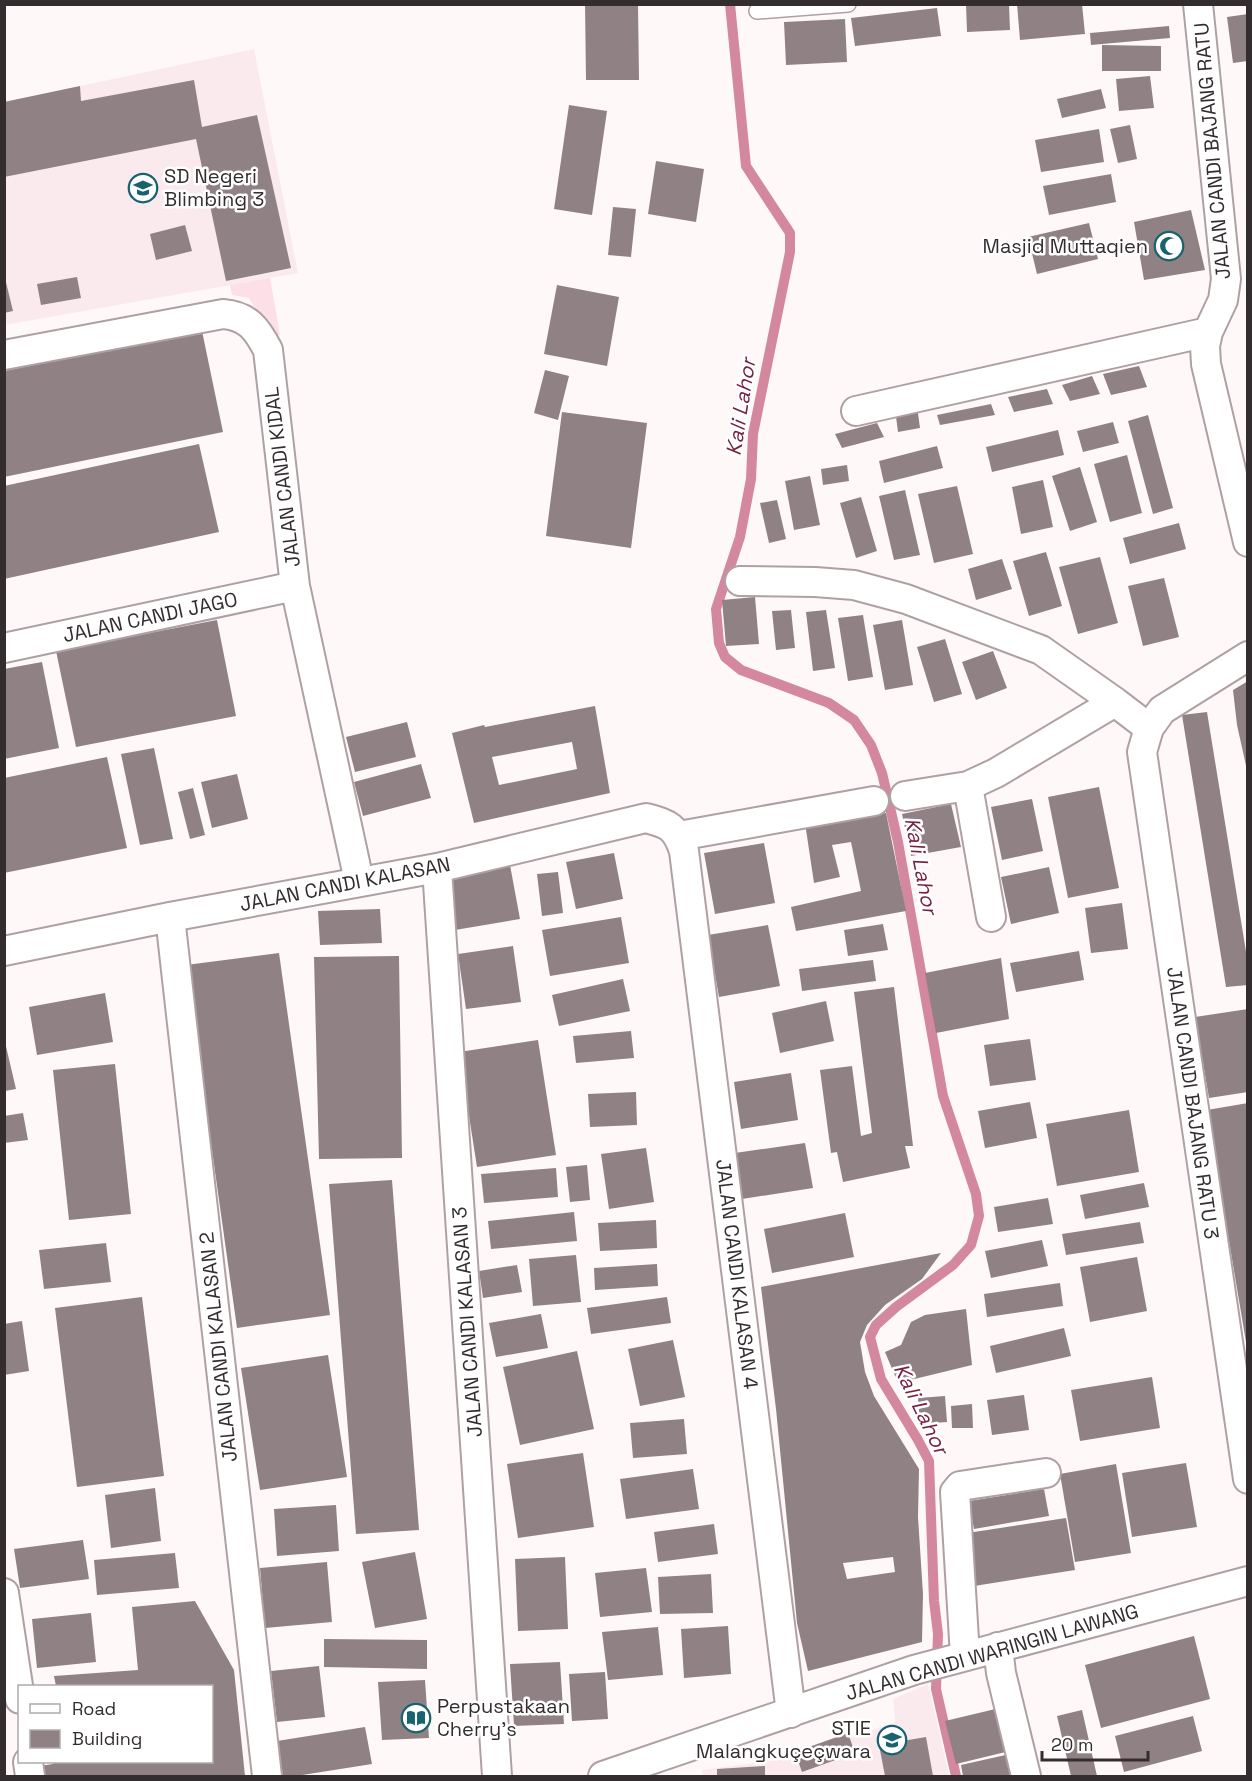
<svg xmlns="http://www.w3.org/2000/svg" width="1252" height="1781" font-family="'Space Grotesk',sans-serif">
<rect width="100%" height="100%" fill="#fff8f9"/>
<path fill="#faeaee" d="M254 49 298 273 5 325V102Z
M928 1684 949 1776H703L702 1770 792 1758 895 1722 893 1699Z"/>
<path fill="#fddfe7" d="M270 278 280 335 266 337 258 314 249 298 232 295 230 285Z"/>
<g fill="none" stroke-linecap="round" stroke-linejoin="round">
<path stroke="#d3889f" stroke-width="10" d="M730 4 746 166 790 233V252L753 434 751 479 740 537 716 609 719 643 725 657 741 670 829 703 854 720 871 745 882 773 898 842 943 1096 976 1194 979 1216 971 1245 953 1265 896 1307 876 1325 870 1337 881 1379 918 1440 929 1461 934 1601 938 1634 936 1689 956 1776"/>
</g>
<path fill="#908185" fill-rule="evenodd" d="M585 4H638L639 80H586Z
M1009 4 1010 30 967 32 966 5Z
M1017 4H1082L1085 34 1020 40Z
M937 8 941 36 855 46 851 18Z
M1248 14V61L1233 63 1227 17Z
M845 19 847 62 786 65 784 22Z
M1169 26 1170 38 1091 45 1090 33Z
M1102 45 1161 46V71H1102Z
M1150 76 1154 108 1119 111 1116 79Z
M194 80 202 127 257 115 291 268 226 281 196 139 4 177V102L80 86 81 101Z
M1101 89 1106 108 1062 118 1057 99Z
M569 105 607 111 592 215 554 209Z
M1130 125 1137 159 1118 163 1110 129Z
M1099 129 1104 162 1041 172 1035 140Z
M656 161 704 169 696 222 648 214Z
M1111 174 1116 202 1049 215 1043 186Z
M613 207 636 209 631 257 608 255Z
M1191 210 1205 270 1144 280 1134 222Z
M1089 223 1098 259 1037 274 1028 237Z
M185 225 192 251 156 260 150 234Z
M4 274 13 311 4 313Z
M77 277 81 298 41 305 37 284Z
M557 285 619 297 607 366 544 354Z
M202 331 223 432 4 477V371Z
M1139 366 1147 387 1111 395 1103 374Z
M545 370 569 376 558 420 534 413Z
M1092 376 1100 394 1070 401 1062 385Z
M1047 389 1053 404 1014 412 1008 397Z
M991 404 995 415 940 425 937 415Z
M917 406 920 428 898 432 895 409Z
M562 412 647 423 631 548 546 536Z
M1148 415 1173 508 1153 514 1128 421Z
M1113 422 1119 443 1083 452 1077 431Z
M877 423 884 437 842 448 835 434Z
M1058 430 1064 455 992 472 986 447Z
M199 444 219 532 4 579V486Z
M937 446 943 468 884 483 879 461Z
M1127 455 1142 513 1110 522 1094 464Z
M847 465 849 481 823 485 821 469Z
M1080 467 1097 522 1070 531 1052 476Z
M810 476 820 525 794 530 785 481Z
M1043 480 1053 527 1021 534 1012 487Z
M957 486 973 554 934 563 918 494Z
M905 490 920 555 894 560 879 496Z
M861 497 877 551 856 558 840 503Z
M777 500 786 539 769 543 760 503Z
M1179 523 1186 549 1130 564 1123 538Z
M1046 552 1062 606 1029 616 1013 561Z
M1100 557 1118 623 1078 634 1059 567Z
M1002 559 1012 589 976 600 968 569Z
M1164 578 1179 637 1143 646 1128 586Z
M755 597 759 644 726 646 722 600Z
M791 610 795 648 776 650 772 611Z
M826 610 835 668 813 671 806 612Z
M863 615 873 677 848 681 838 618Z
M217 620 236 716 76 747 56 651Z
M902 620 913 685 885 690 873 625Z
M945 639 962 694 934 702 917 647Z
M993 651 1007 688 976 700 962 662Z
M42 662 59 748 4 759V669Z
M1248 681V770H1247L1237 725 1233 690Z
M595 706 610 793 474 823 452 733 484 725 485 727ZM572 742 577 769 499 785 492 757Z
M1207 712 1248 964V985L1226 987 1182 715Z
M407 722 416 757 355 772 346 737Z
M154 748 173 839 140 845 121 754Z
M107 757 127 848 4 873V778Z
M421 764 431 798 363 816 354 782Z
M237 774 248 819 212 828 201 782Z
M1099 787 1119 888 1068 898 1048 797Z
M193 788 205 835 190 839 178 792Z
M1032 799 1043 851 1002 860 991 807Z
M951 804 961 847 911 856 902 814Z
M886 813 906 911 796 931 791 907 861 891 851 842 832 845 840 877 814 883 805 823Z
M764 843 775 903 715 914 704 853Z
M614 853 623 899 576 909 566 862Z
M510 865 520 919 455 930 445 877Z
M1049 867 1059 913 1011 924 1001 877Z
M558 872 563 913 542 916 537 874Z
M1122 903 1128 949 1091 953 1085 908Z
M380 909 382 943 320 945 318 911Z
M621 917 629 963 550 976 542 930Z
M883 924 888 950 848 956 844 930Z
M768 925 780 986 719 997 708 935Z
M513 946 521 1002 466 1009 458 954Z
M1079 951 1084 980 1016 992 1010 963Z
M279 953 330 1315 237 1328 186 965Z
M399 956 402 1158 319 1159 314 957Z
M1001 958 1009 1019 936 1033 925 973Z
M873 960 876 981 802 991 799 969Z
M623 979 630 1011 559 1026 552 995Z
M894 987 913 1146H905L910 1168 843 1182 837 1152 831 1153 820 1070 852 1066 861 1136 872 1133 854 992Z
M105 993 113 1042 37 1055 29 1007Z
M826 1001 834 1041 780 1053 772 1013Z
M1248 1009V1092L1209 1098 1195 1017Z
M631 1031 634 1058 576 1063 573 1036Z
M1030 1039 1036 1080 990 1086 984 1045Z
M538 1040 556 1155 477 1167 459 1052Z
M5 1042 16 1089 5 1091Z
M115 1064 131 1214 69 1220 53 1070Z
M791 1073 798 1120 741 1129 734 1082Z
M636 1092 637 1125 590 1127 588 1094Z
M1030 1102 1037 1138 985 1148 978 1111Z
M1248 1103V1342H1246L1207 1110Z
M1129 1110 1139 1172 1057 1186 1046 1124Z
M23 1113 28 1140 4 1143V1116Z
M805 1143 813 1188 742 1199 735 1153Z
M646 1148 654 1202 609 1209 601 1154Z
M587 1165 590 1200 570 1202 566 1167Z
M556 1168 558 1197 484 1203 481 1174Z
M392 1180 419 1530 356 1534 329 1184Z
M1144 1183 1149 1207 1085 1219 1080 1195Z
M1048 1198 1053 1224 998 1232 994 1207Z
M574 1212 577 1241 491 1249 488 1221Z
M845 1213 854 1257 772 1273 764 1229Z
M656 1220 657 1248 600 1251 598 1223Z
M1140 1222 1144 1243 1066 1255 1062 1234Z
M1042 1240 1048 1266 991 1278 985 1251Z
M106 1243 111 1282 44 1289 39 1250Z
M941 1253 922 1279 885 1305 867 1325 860 1342 865 1372 874 1396 919 1469 918 1517 923 1594 922 1642 808 1671 797 1623 776 1409 761 1287ZM893 1557 895 1572 847 1579 843 1563Z
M576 1255 581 1302 533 1306 529 1259Z
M1137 1257 1147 1311 1090 1322 1080 1267Z
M657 1264 658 1286 595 1290 594 1268Z
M517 1265 522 1292 483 1298 479 1271Z
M1060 1283 1063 1306 987 1317 984 1294Z
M142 1297 164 1476 77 1487 55 1308Z
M667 1297 671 1323 591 1334 587 1308Z
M966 1309 972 1365 898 1383 885 1352 901 1345 911 1322 925 1315Z
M541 1314 548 1348 496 1357 489 1323Z
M22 1321 29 1371 4 1375V1324Z
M1064 1328 1071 1356 996 1373 990 1346Z
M673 1340 685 1397 640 1406 628 1349Z
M577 1351 594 1429 520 1445 503 1367Z
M328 1355 347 1477 260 1490 241 1368Z
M1152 1377 1160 1428 1080 1441 1071 1390Z
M1024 1395 1029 1430 992 1435 987 1400Z
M945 1396 947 1422 920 1424 918 1398Z
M972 1404 973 1428H952L951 1406Z
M684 1419 687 1454 633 1458 630 1423Z
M583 1453 594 1527 518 1538 507 1464Z
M1186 1463 1197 1527 1132 1537 1122 1473Z
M1116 1464 1131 1553 1075 1562 1060 1474Z
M693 1469 699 1509 626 1519 620 1479Z
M155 1488 161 1541 111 1548 105 1495Z
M1044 1489 1049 1516 974 1529 969 1501Z
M336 1505 339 1551 277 1556 274 1509Z
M1066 1518 1075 1570 968 1587 961 1534Z
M714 1524 718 1554 658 1562 654 1532Z
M83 1540 89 1579 20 1588 14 1549Z
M415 1552 427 1619 375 1628 362 1562Z
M175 1553 179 1588 97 1595 94 1560Z
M565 1557 568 1629 518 1631 515 1559Z
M327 1562 332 1622 265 1628 260 1568Z
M646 1568 652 1612 600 1617 595 1573Z
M711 1574 713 1613 660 1614 658 1577Z
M195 1601 234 1670 245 1776H42L40 1766 53 1764 52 1762H212V1686H56L54 1676 138 1670 132 1607Z
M91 1613 96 1662 37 1668 32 1619Z
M728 1626 731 1674 684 1678 681 1629Z
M658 1627 663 1675 608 1680 602 1632Z
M1194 1636 1210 1699 1101 1728 1085 1665Z
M324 1639 427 1640V1669L324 1667Z
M560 1662 564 1724 514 1726 510 1664Z
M319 1666 325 1717 277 1722 271 1671Z
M605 1672 608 1719 572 1721 569 1674Z
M425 1680 429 1738 382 1740 378 1682Z
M1008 1706 1018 1749 956 1764 945 1721Z
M1082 1710 1097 1776H1071L1057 1716Z
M1193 1716 1202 1751 1124 1772 1115 1736Z
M365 1727 372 1764 296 1776H283L277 1741Z
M848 1733 855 1753 802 1772 795 1752Z
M926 1737 933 1776H885L879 1745Z
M1010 1754 1015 1776H963L961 1765Z
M765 1766V1776H717V1769Z"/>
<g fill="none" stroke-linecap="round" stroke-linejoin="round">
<g stroke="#afa0a4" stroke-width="18">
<path id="service" d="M757 11 848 4"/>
</g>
<g stroke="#afa0a4" stroke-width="32">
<path id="minor" d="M1198 4 1226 279 1223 300 1208 332 1205 346 1206 364 1248 542
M4 355 223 314C248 316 257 329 268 350L295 586 359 881
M856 411 1208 332
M740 581 815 582 854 585 906 599 1041 650 1115 702 1149 728
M4 648 295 586
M1248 656 1162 710 1149 728 1142 752 1248 1479
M968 786 991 917
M905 796 968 786 996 773 1115 702
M679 836 874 801
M437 868 497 1776
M170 917 267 1776
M4 951 170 917 437 868 646 818C669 824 676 827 684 851L791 1713
M4 1593 20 1699
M998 1647 1001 1673 1026 1776
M965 1656 955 1492 960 1486 1046 1473
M28 1762 30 1776
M603 1776 914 1670 1248 1581"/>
</g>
<use href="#service" stroke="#fff" stroke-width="15"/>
<use href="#minor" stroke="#fff" stroke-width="28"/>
</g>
<defs>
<g id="school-ring" transform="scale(1.5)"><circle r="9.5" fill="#fff" stroke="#18636f" stroke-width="1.5"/><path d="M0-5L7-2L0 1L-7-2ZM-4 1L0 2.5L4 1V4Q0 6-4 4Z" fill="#18636f"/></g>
<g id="mosque-ring" transform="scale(1.5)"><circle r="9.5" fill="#fff" stroke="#18636f" stroke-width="1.5"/><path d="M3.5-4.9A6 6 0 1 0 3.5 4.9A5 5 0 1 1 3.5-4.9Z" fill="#18636f"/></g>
<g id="library-ring" transform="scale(1.5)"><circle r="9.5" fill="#fff" stroke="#18636f" stroke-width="1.5"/><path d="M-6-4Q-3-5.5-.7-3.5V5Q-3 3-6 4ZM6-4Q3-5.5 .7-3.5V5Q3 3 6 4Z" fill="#18636f"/></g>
<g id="university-ring" transform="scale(1.5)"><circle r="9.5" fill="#fff" stroke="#18636f" stroke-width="1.5"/><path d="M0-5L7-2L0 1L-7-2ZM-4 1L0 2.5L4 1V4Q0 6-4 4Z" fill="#18636f"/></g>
</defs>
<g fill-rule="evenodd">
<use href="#school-ring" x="143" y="188"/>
<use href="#mosque-ring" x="1169" y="246"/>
<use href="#library-ring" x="416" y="1718"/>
<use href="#university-ring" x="892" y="1740"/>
</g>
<g text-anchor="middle" stroke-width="5" stroke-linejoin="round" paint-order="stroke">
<g font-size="20" fill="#342d2f" stroke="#fff">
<text transform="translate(1212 151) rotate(-95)" y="7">JALAN CANDI BAJANG RATU</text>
<text transform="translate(282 477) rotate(-97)" y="7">JALAN CANDI KIDAL</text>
<text transform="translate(150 617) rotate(-12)" y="7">JALAN CANDI JAGO</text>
<text transform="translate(345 884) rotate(-11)" y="7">JALAN CANDI KALASAN</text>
<text transform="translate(1193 1103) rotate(82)" y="7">JALAN CANDI BAJANG RATU 3</text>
<text transform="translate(737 1274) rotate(83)" y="7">JALAN CANDI KALASAN 4</text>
<text transform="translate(467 1322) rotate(-94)" y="7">JALAN CANDI KALASAN 3</text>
<text transform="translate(218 1347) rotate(-96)" y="7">JALAN CANDI KALASAN 2</text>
<text transform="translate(992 1652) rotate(-16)" y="7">JALAN CANDI WARINGIN LAWANG</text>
</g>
<g font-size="20" fill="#342d2f" stroke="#fff" text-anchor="start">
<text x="164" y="183">SD Negeri<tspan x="164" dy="23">Blimbing 3</tspan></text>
<text x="1148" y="253" text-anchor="end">Masjid Muttaqien</text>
<text x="437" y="1713">Perpustakaan<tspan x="437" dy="23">Cherry's</tspan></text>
<text x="871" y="1735" text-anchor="end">STIE<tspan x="871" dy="23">Malangkuçeçwara</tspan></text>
</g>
<g font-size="21" font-style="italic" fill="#792145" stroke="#fff">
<text transform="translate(741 407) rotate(-81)" y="7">Kali Lahor</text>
<text transform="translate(921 866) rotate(79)" y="7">Kali Lahor</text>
<text transform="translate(921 1409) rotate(64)" y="7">Kali Lahor</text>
</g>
</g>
<rect width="1252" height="1781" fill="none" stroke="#342d2f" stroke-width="12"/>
<rect x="18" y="1685" width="195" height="78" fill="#ffffff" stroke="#aeabac" stroke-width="1.5"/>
<rect x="30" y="1704" width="30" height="9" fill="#ffffff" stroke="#aeabac" stroke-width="1.5"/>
<text x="72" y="1715" font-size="18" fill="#342d2f">Road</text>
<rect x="30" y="1730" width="30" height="18" fill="#908185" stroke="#aeabac" stroke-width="1.5"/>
<text x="72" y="1745" font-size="18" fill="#342d2f">Building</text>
<path d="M1042 1751v9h106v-9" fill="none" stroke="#342d2f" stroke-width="3"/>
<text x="1051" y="1751" font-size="18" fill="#342d2f" stroke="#ffffff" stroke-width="4.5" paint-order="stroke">20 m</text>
</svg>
